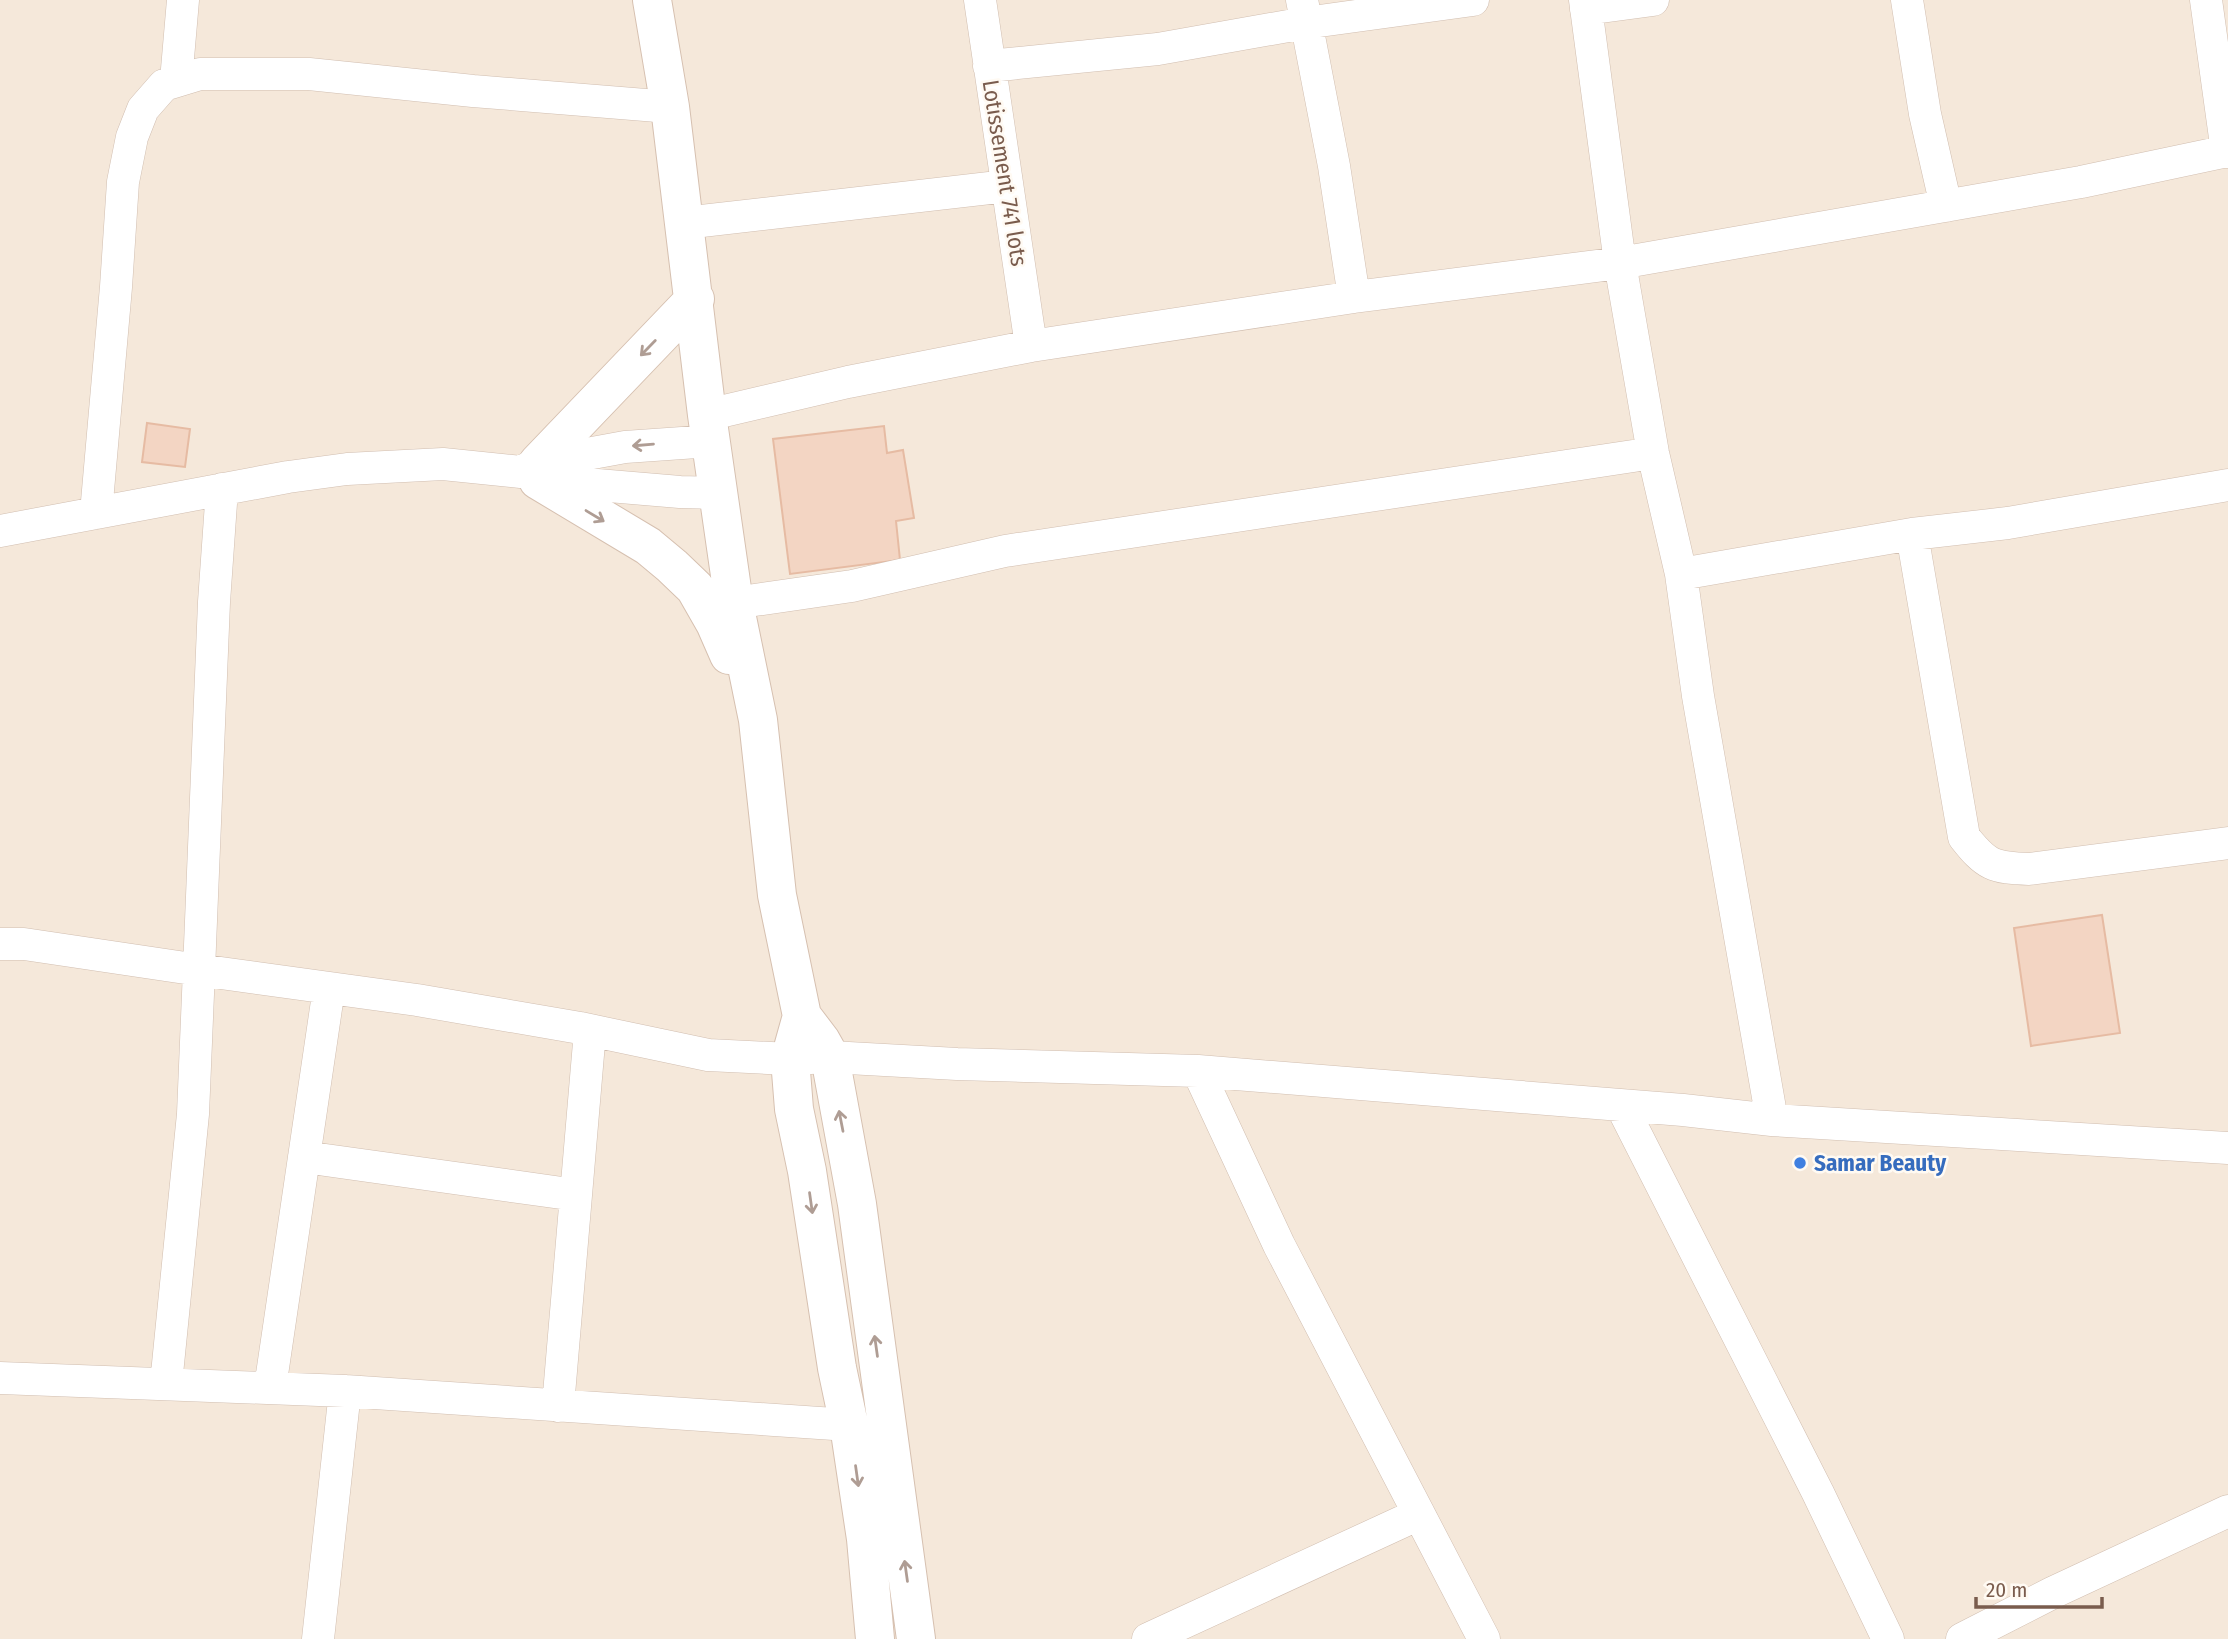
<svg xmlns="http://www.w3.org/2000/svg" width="2228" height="1639" font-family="'Fira Sans Condensed',sans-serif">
<rect width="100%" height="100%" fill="#fdf6ec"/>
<path fill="#f5e8da" d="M0 0H2228V1639H0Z"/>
<path fill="#f3d5c3" stroke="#e6bba3" stroke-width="2" d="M147 423 190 429 185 467 142 462Z
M884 426 887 453 903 450 914 518 896 521 900 560 790 574 773 439Z
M2102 915 2120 1033 2031 1046 2014 928Z"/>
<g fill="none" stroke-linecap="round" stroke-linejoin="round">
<g stroke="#d1beb0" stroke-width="33">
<path id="street" d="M980 0 1031 346
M1302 0 1334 166 1354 297
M1585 0 1620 263 1653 453 1681 574 1698 696 1772 1120
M1907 0 1925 114 1946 206
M2206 0 2227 152
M1586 9 1653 0
M989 66 1158 49 1305 23 1473 0
M176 81 183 0
M684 223 1007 186
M707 415 848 382 1031 346 1354 297 1620 263 2081 182 2228 151
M538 480 680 492 718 493
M222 489 214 602 199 970 417 1000 580 1028 708 1055 790 1059 830 1057 957 1064 1198 1071 1683 1110 1772 1120 2228 1148
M96 513 116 287 123 182 132 137 143 109 164 85 200 74H309L473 91 670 107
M0 531 288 477 347 469 443 464 521 472 538 463 625 447 711 441
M1912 534 1964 837C1986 865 1993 868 2029 869L2228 843
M1681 574 1912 534 2008 523 2228 485
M734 603 852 586 1005 551 1653 453
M0 944H24L199 970 193 1114 166 1384
M1198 1071 1279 1245 1484 1639
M1621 1105 1818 1493 1888 1639
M304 1157 576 1195
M0 1378 345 1391 849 1425
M270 1388 329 988
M558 1406 590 1031
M318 1639 345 1391
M1148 1639 1419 1514
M1962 1639 2052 1593 2228 1511"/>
</g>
<g stroke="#d6c0b0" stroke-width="40">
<path id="secondary" d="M652 0 670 107 707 415 734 603 758 720 777 895 802 1016 790 1059 794 1109 807 1171 837 1368 849 1425 866 1539 875 1639
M538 463 695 299
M538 480 648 546 672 566 695 588 715 623 729 655
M802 1016 821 1041 830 1057 857 1204 916 1639"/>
</g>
<use href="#street" stroke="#fff" stroke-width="32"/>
<use href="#secondary" stroke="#fff" stroke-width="38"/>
</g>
<defs><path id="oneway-shaft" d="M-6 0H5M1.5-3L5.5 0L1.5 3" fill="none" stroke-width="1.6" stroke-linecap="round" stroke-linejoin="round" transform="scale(1.75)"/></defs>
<g stroke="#af9d94">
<use href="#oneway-shaft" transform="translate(648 348) rotate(134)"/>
<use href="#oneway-shaft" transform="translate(643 445) rotate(175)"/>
<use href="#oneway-shaft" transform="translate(595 516) rotate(31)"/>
<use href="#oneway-shaft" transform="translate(841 1121) rotate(-101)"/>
<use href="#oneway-shaft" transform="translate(811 1203) rotate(82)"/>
<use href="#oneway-shaft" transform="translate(876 1346) rotate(-98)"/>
<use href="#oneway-shaft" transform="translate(857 1476) rotate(82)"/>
<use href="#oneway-shaft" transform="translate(906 1571) rotate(-98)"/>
</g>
<circle fill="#3f7fe0" stroke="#fffaf3" stroke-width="2.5" cx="1800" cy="1163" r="7"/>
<g text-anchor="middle" stroke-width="5" stroke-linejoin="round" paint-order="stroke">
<g font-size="23" fill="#7a5c4d" stroke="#fffaf3">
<text transform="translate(1005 173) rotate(81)" y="8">Lotissement 741 lots</text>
</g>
<g font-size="23" font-weight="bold" fill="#366cbe" stroke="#fffaf3" text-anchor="start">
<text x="1814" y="1171">Samar Beauty</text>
</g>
</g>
<path d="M1976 1597v10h126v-10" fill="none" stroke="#7a5c4d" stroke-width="3.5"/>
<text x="1986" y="1597" font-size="21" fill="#7a5c4d" stroke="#fffaf3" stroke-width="5" paint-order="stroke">20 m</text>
</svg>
